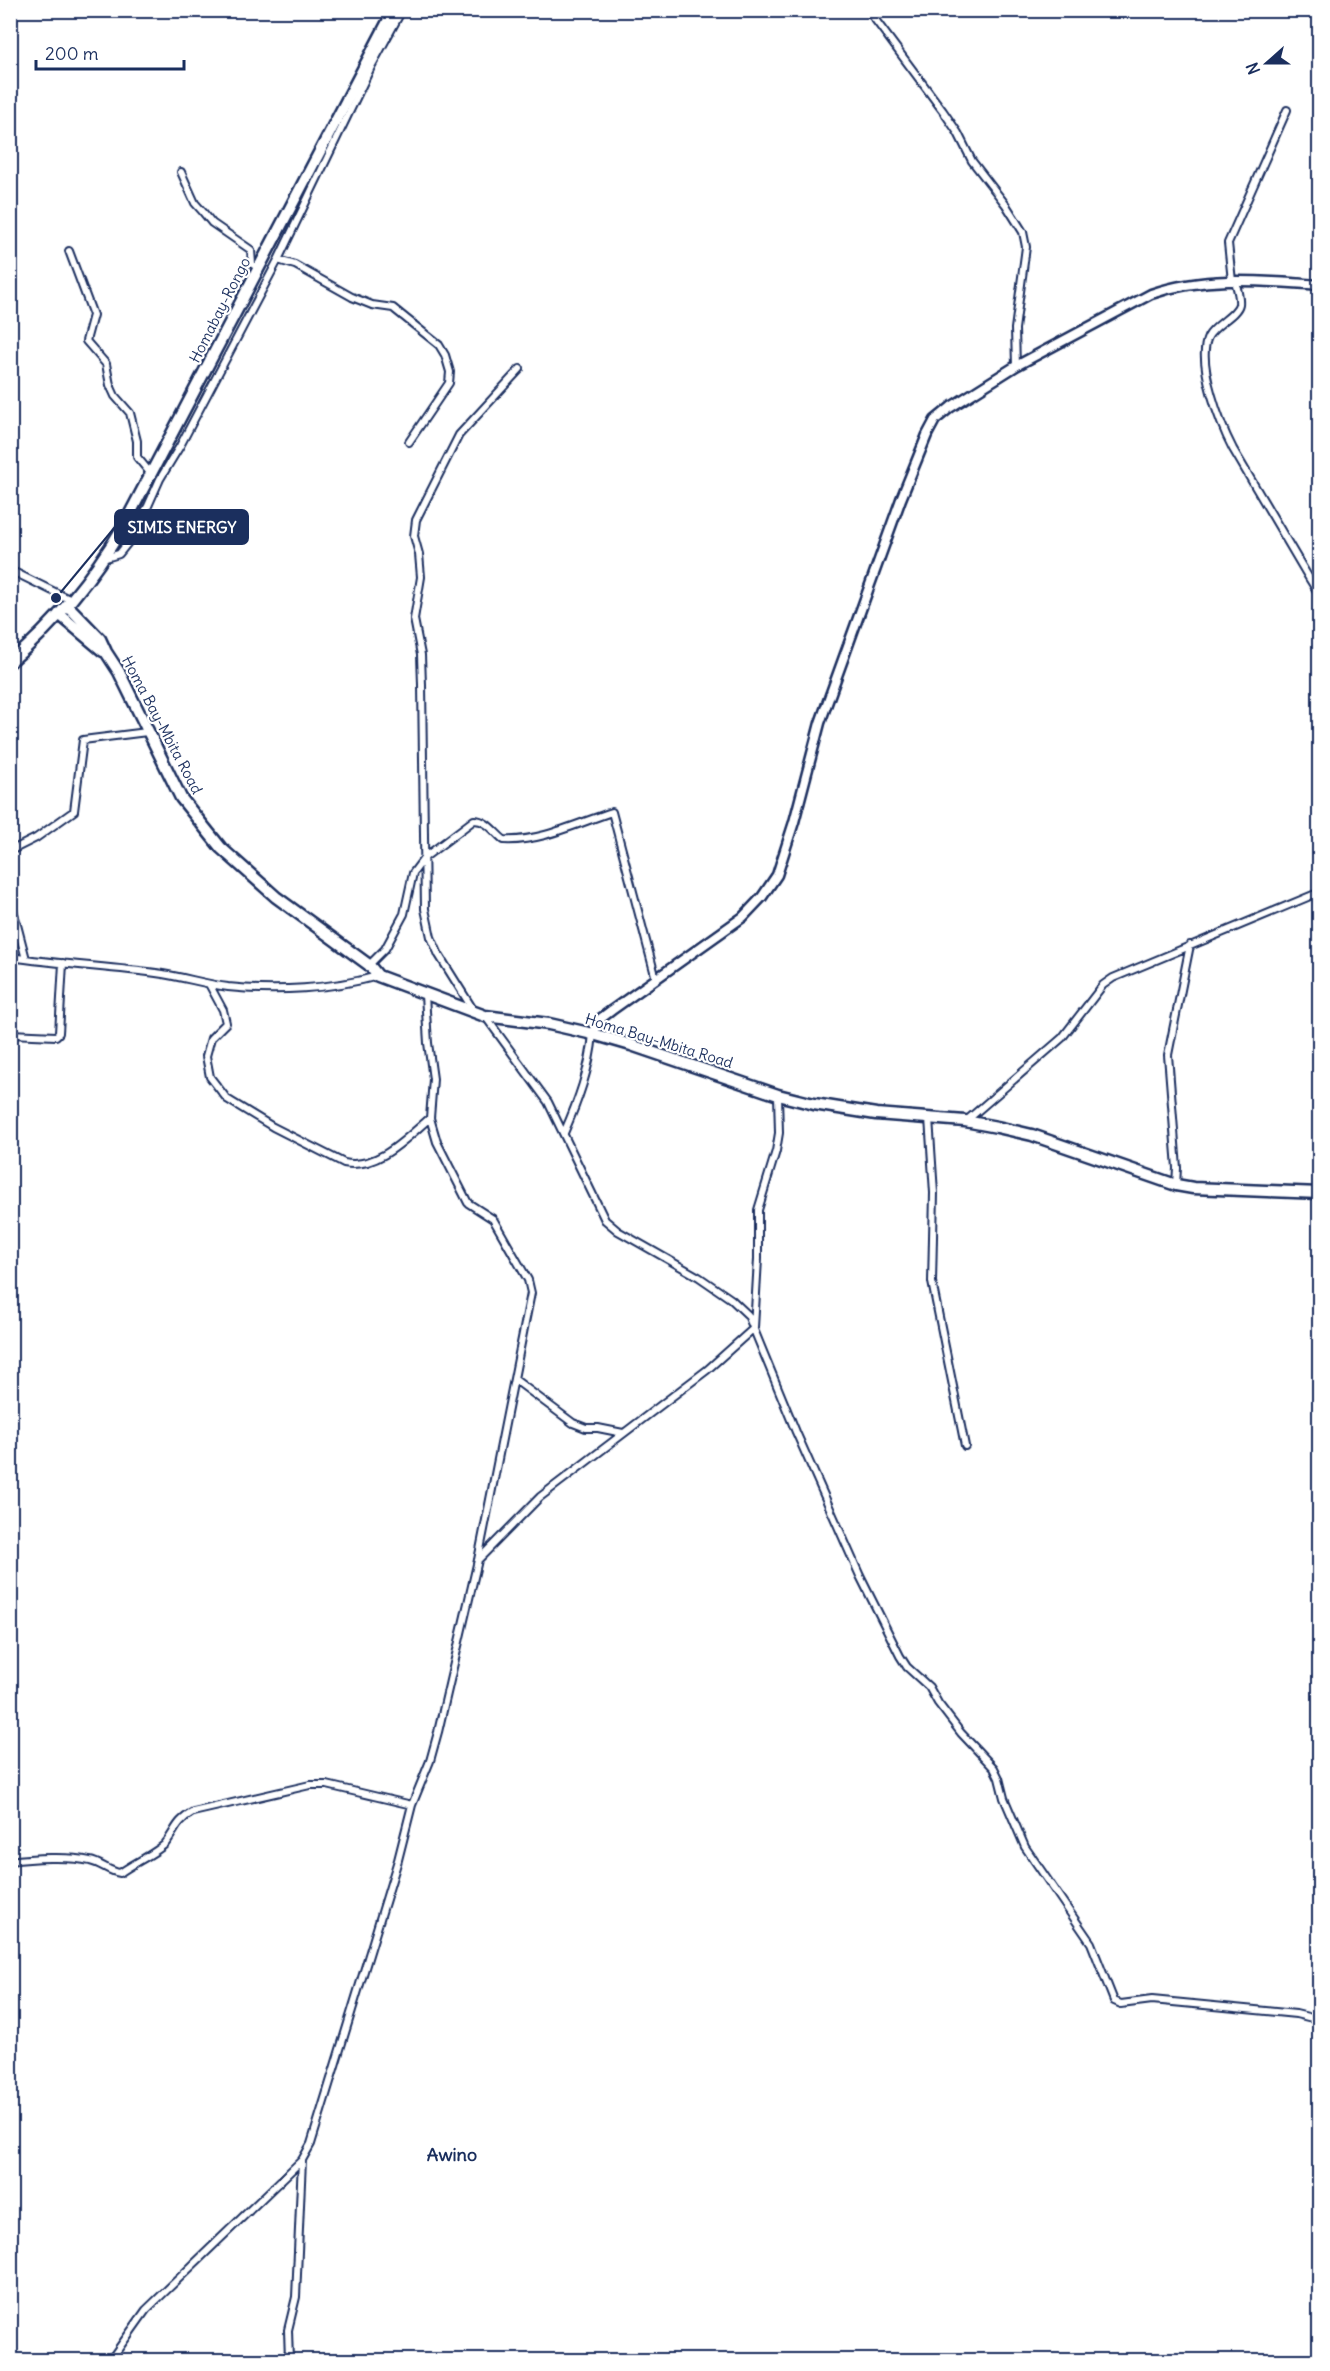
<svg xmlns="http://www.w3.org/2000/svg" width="1330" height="2371" font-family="Delius,sans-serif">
<rect width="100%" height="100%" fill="#fff"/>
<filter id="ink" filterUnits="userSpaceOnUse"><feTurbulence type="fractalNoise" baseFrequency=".0167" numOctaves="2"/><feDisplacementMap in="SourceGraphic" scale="12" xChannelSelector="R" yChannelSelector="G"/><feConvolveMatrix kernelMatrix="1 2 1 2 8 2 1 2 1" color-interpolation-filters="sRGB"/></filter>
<g filter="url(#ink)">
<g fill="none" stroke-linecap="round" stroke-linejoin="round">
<g stroke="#1b2f5e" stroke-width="10">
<path id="street" d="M868 10 943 111 958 133 972 161 1006 205 1023 232 1026 247 1015 329 1016 366
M181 172 195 203 203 212 212 223 251 250 252 264 259 268
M69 251 93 315 86 341 106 364 110 385 115 396 130 413 137 441V457L151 474
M278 260 295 265 352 297 372 305 393 308 439 345 445 355 450 372 449 383 409 442
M1232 281 1228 243 1287 110
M1235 281C1237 288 1240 297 1239 304 1237 315 1214 325 1208 337 1196 363 1221 426 1233 449L1309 578 1317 591 1320 589
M102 559 119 554 127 544 148 506 160 479 180 446 278 260 372 65 402 10
M10 570 71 600
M10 851 36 838 74 811 83 740 147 732
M10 898 26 959
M10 957C59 964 108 967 156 973 180 976 204 984 228 987 277 992 331 989 378 976
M369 965 385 949 404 914 413 873 425 857 474 820C487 820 494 832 504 840 540 842 578 823 612 812L656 979
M209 984 223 1010 226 1023 211 1038 206 1056 210 1077 227 1099 273 1127 344 1163C378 1170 406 1138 430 1118
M474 1011 439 955 431 937 425 909 422 685 421 655 414 619 421 577 419 554 414 536 416 520 459 435 520 369
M485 1016 548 1102 605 1220 618 1231 699 1277 731 1299 748 1315 796 1432 860 1576 900 1656 907 1667 929 1687 938 1703 961 1733 994 1768 999 1778 1004 1798 1025 1847 1091 1943 1114 2001 1121 2004 1152 2000 1296 2014 1320 2020
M10 1034 56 1036 59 1033 63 963
M929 1118 934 1193 932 1282 965 1446
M966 1121 1062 1038 1103 985 1113 978 1320 892
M564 1133C578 1101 590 1069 593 1034
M1176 1185 1177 1168 1168 1055 1190 945
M514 1379 573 1423 586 1428H598L623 1433
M478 1560 540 1497 707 1370 754 1328 758 1259V1210L776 1151 779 1133 778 1095
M10 1861C31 1858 70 1856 90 1861 101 1863 109 1872 120 1873 132 1864 156 1853 165 1844 176 1831 175 1822 193 1812L310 1785H327L412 1805
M108 2360 114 2355 146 2310 302 2160
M289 2360 288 2330 296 2297 302 2160 311 2144 398 1860 412 1805 430 1761 438 1732 478 1560 531 1293 528 1280 493 1219 468 1203 437 1142 430 1118 433 1079 428 1043 425 995"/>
</g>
<g stroke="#1b2f5e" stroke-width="13">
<path id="secondary" d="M593 1034 600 1019 612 1010 743 917 762 897 777 875 794 822 820 723 901 499 927 435 935 420 951 407 1016 366 1151 294C1205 275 1263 281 1320 285"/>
</g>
<g stroke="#1b2f5e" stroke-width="15">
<path id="highway" d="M67 605 100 639 106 652 119 672 181 798 221 848 276 897 369 965 378 976 485 1016 549 1024 593 1034 631 1045 778 1095 814 1104 876 1114 965 1121 997 1127 1032 1135 1176 1185 1193 1188 1320 1193
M59 614 103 651
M10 662C55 624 94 576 124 525L394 10"/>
</g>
<use href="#street" stroke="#fff" stroke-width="6"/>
<use href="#secondary" stroke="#fff" stroke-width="8"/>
<use href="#highway" stroke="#fff" stroke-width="10"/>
</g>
</g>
<g text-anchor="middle" stroke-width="4.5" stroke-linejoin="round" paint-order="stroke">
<g font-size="15" fill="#1b2f5e" stroke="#fff">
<text transform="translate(220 310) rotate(-63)" y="5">Homabay-Rongo</text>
<text transform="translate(162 725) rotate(62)" y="5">Homa Bay-Mbita Road</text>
<text transform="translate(659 1041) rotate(17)" y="5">Homa Bay-Mbita Road</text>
</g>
<g font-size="18" font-weight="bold" fill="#1b2f5e" stroke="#fff">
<text x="452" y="2161">Awino</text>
</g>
</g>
<path fill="none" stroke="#1b2f5e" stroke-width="2" d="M56 598L115 527"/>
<circle fill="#1b2f5e" stroke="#fff" stroke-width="2" cx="56" cy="598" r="6"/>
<rect fill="#1b2f5e" stroke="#1b2f5e" stroke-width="2" x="115" y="510" width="133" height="34" rx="6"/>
<g font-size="16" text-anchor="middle" font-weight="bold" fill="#fff">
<text x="182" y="533">SIMIS ENERGY</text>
</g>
<rect width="1330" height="2371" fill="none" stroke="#fff" stroke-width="36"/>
<rect x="18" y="18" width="1294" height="2335" fill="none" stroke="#1b2f5e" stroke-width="2" filter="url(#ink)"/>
<g transform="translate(1267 63) rotate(249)" stroke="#ffffff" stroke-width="4.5" paint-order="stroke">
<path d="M0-4.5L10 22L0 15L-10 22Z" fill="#1b2f5e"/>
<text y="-9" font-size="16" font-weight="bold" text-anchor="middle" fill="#1b2f5e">N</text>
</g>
<path d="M36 60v9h148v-9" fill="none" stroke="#1b2f5e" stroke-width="3"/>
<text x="45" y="60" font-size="18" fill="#1b2f5e" stroke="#ffffff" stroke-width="4.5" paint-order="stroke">200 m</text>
</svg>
